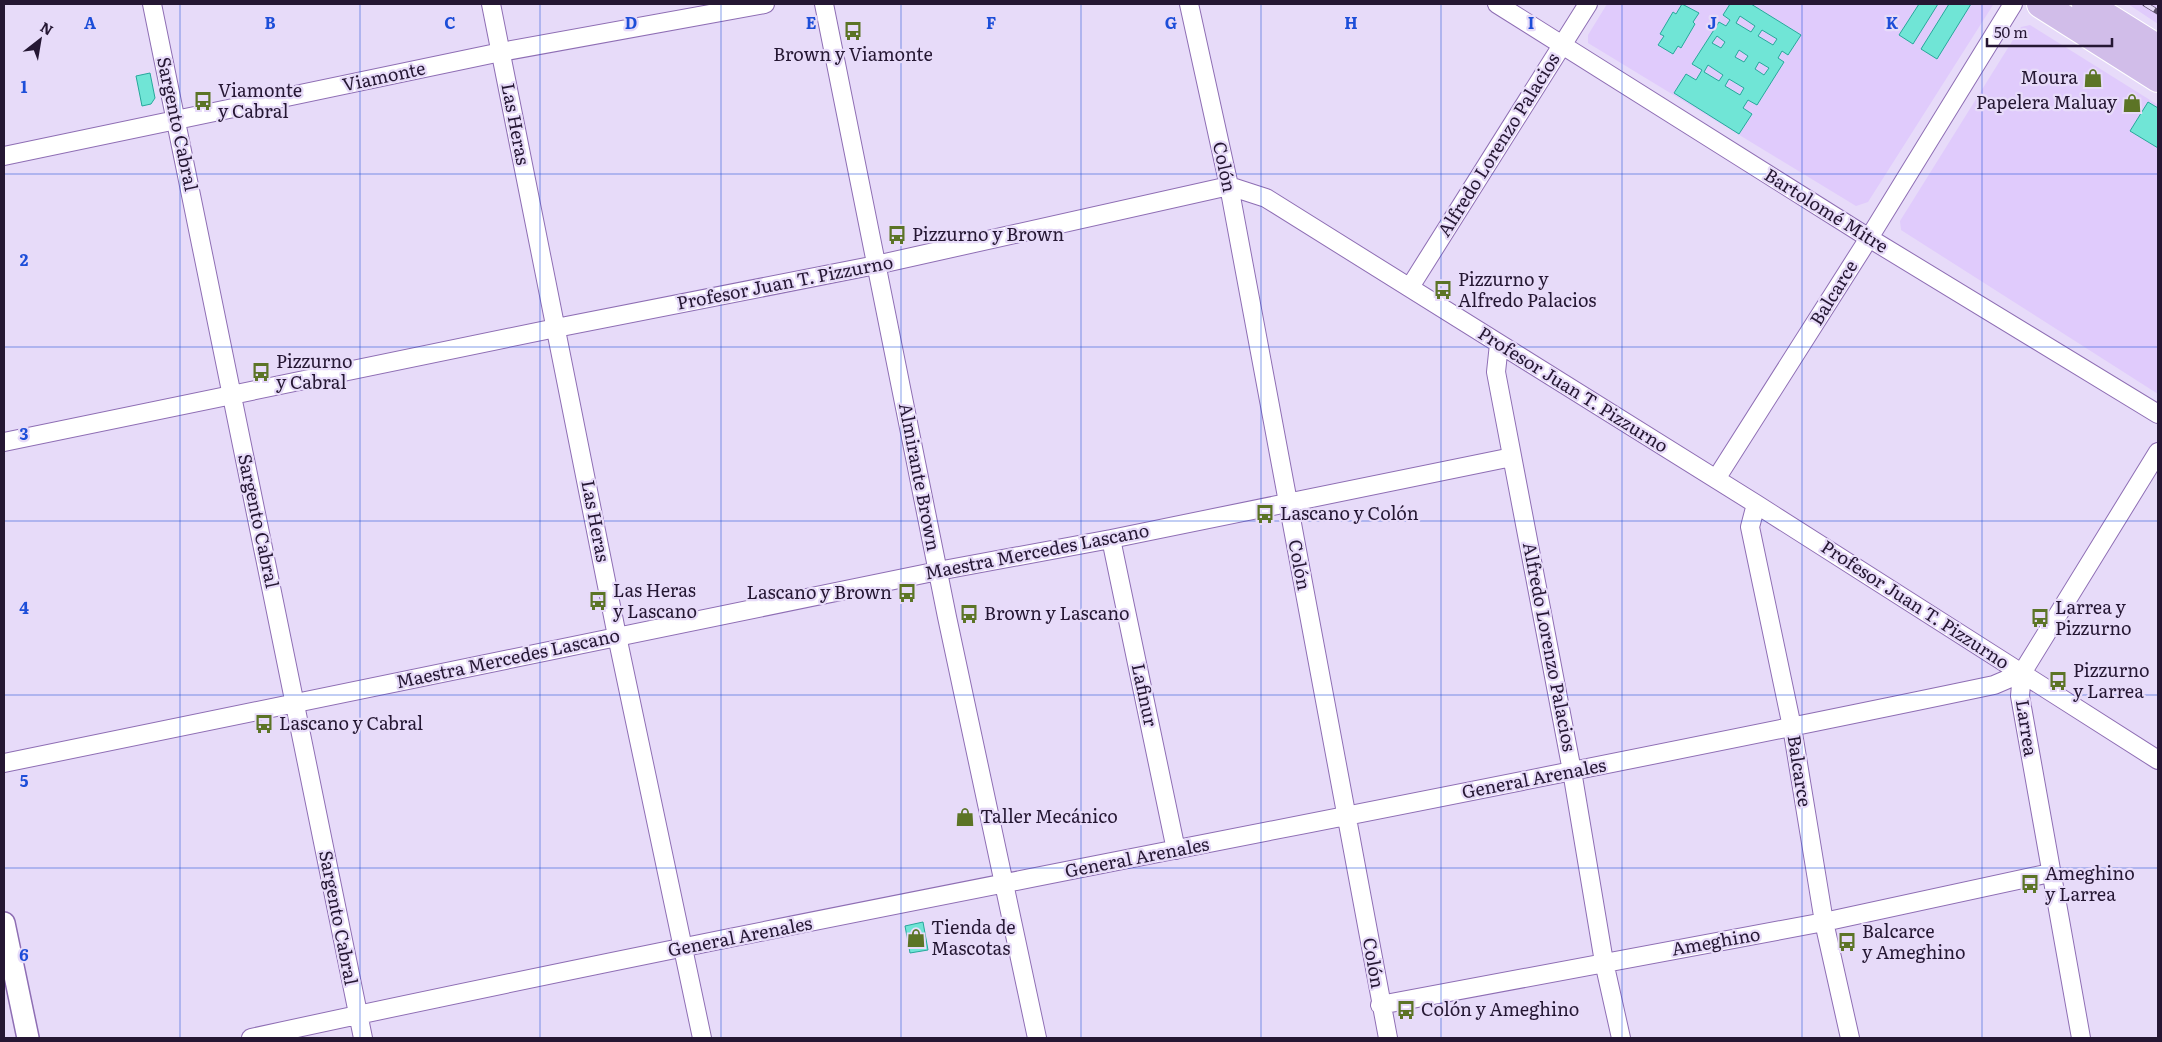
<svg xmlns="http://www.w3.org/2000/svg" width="2162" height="1042" font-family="Literata,serif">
<rect width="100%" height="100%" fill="#e7dbf9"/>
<path fill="#e0cbfc" d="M1607 4H1993V5L1868 202 1856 206 1588 43V35Z
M2128 4H2158V24Z
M2030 25 2158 105V394L1901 230 1900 221 2021 27Z"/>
<path fill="#70e5d6" stroke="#27a89b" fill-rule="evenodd" d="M1682 4 1699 13 1693 22 1695 24 1681 48 1678 46 1673 54 1658 45 1664 36 1660 34 1673 12 1676 14Z
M1730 4H1751L1801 35 1788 55 1782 51 1778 58 1784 62 1757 105 1748 100 1743 108 1752 114 1739 134 1674 93 1686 74 1696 80 1702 70 1692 64 1719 22 1726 26 1730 20 1723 15ZM1740 16 1755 26 1751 32 1736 23ZM1762 30 1777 39 1773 45 1758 36ZM1717 36 1725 42 1721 48 1712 43ZM1739 50 1748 56 1744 62 1735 57ZM1759 62 1769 68 1764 75 1755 69ZM1708 65 1723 75 1719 81 1704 72ZM1729 79 1744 88 1740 95 1725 86Z
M1919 4H1938L1913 44 1899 35Z
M1949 4H1971L1937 59 1921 49Z
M150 73 155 98 151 104 142 106 136 76Z
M2148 102 2158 108V148L2130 131Z
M923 922 928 950 910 953 905 926Z"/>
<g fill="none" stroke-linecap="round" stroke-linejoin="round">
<g stroke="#8e6eb4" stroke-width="20">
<path id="minor" d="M152 4 363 1038
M491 4 617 636 702 1038
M824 4 947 617 1037 1038
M1189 4 1229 186 1388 1038
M1497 4 1869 238 2158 414
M4 156 501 52 765 4
M1410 287 1588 4
M1499 344 1496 372 1572 771 1604 962 1621 1038
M4 442 556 328 876 265 1229 186 1266 198 1756 504 2158 760
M1716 479 1869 238 2013 4
M1756 504 1750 527 1792 727 1824 922 1850 1038
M1111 539 1176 850
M4 763 938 571 1111 539 1512 457
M1380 1005 1824 922 2050 873
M251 1038C830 912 1414 807 1994 685L2022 673
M2081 1038 2020 696 2022 673 2158 452"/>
</g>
<g stroke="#8e6eb4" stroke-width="24">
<path id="tertiary" d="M4 923 28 1038"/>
</g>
<g stroke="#fff" stroke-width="30">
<path id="primary" d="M2041 4 2158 78
M2086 4 2158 49"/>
</g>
<use href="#minor" stroke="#fff" stroke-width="18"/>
<use href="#tertiary" stroke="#fff" stroke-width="21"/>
<use href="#primary" stroke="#d1bde9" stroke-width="28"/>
<g stroke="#5c4f6b" stroke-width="5.5">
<path id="rail" d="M2145 4 2158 12"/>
</g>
<use href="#rail" stroke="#e7dbf9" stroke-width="4" stroke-dasharray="11" stroke-linecap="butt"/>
</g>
<path fill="none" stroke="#1d4ed8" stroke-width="1" stroke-opacity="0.55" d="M180 4V1038M360 4V1038M540 4V1038M721 4V1038M901 4V1038M1081 4V1038M1261 4V1038M1441 4V1038M1622 4V1038M1802 4V1038M1982 4V1038M4 174H2158M4 347H2158M4 521H2158M4 695H2158M4 868H2158"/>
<defs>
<g id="bus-bare" transform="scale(1.5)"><path d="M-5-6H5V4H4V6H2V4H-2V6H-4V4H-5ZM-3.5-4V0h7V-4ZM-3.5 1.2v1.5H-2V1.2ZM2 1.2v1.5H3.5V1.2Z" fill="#5c7426" stroke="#e7dbf9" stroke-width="2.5" paint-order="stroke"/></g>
<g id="shop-bare" transform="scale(1.5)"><path d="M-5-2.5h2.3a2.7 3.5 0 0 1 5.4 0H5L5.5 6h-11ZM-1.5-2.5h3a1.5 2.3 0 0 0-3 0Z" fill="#5c7426" stroke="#e7dbf9" stroke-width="2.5" paint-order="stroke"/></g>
</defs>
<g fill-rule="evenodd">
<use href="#bus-bare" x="853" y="31"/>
<use href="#shop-bare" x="2093" y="78"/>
<use href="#bus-bare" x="203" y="101"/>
<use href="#shop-bare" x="2132" y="103"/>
<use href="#bus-bare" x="897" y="235"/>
<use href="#bus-bare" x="1443" y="290"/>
<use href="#bus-bare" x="261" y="372"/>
<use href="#bus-bare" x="1265" y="514"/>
<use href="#bus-bare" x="907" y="593"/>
<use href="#bus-bare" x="598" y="601"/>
<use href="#bus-bare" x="969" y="614"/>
<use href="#bus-bare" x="2040" y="618"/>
<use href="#bus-bare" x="2058" y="681"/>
<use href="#bus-bare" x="264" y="724"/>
<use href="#shop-bare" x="965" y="817"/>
<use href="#bus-bare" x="2030" y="884"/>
<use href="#shop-bare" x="916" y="938"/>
<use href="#bus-bare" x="1847" y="942"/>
<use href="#bus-bare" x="1406" y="1010"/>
</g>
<g text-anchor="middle" stroke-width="4.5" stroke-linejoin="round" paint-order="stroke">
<g font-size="18" fill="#251733" stroke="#e7dbf9" text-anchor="start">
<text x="853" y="61" text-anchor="middle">Brown y Viamonte</text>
<text x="2078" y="84" text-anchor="end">Moura</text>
<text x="218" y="97">Viamonte<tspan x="218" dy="21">y Cabral</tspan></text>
<text x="2117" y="109" text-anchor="end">Papelera Maluay</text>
<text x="912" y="241">Pizzurno y Brown</text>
<text x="1458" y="286">Pizzurno y<tspan x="1458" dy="21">Alfredo Palacios</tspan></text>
<text x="276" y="368">Pizzurno<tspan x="276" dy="21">y Cabral</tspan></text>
<text x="1280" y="520">Lascano y Colón</text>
<text x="613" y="597">Las Heras<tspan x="613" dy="21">y Lascano</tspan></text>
<text x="892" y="599" text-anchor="end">Lascano y Brown</text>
<text x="2055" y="614">Larrea y<tspan x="2055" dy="21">Pizzurno</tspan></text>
<text x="984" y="620">Brown y Lascano</text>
<text x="2073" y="677">Pizzurno<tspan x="2073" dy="21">y Larrea</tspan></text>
<text x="279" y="730">Lascano y Cabral</text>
<text x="980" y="823">Taller Mecánico</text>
<text x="2045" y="880">Ameghino<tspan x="2045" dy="21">y Larrea</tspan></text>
<text x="931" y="934">Tienda de<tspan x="931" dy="21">Mascotas</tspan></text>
<text x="1862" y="938">Balcarce<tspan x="1862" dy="21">y Ameghino</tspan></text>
<text x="1421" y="1016">Colón y Ameghino</text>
</g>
<g font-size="18" fill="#251733" stroke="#e7dbf9">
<text transform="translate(384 77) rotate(-12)" y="6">Viamonte</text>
<text transform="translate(177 124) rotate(78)" y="6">Sargento Cabral</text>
<text transform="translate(515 124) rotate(79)" y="6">Las Heras</text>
<text transform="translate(1499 145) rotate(-58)" y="6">Alfredo Lorenzo Palacios</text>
<text transform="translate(1224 167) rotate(78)" y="6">Colón</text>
<text transform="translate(1826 211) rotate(32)" y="6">Bartolomé Mitre</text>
<text transform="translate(785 283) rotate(-11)" y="6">Profesor Juan T. Pizzurno</text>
<text transform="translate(1834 293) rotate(-58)" y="6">Balcarce</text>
<text transform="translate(1573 390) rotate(32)" y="6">Profesor Juan T. Pizzurno</text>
<text transform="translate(919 477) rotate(79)" y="6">Almirante Brown</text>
<text transform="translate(258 521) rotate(78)" y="6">Sargento Cabral</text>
<text transform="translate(595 521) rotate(79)" y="6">Las Heras</text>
<text transform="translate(1037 552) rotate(-11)" y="6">Maestra Mercedes Lascano</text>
<text transform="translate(1299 565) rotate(79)" y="6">Colón</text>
<text transform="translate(1915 605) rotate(33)" y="6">Profesor Juan T. Pizzurno</text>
<text transform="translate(1549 647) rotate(79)" y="6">Alfredo Lorenzo Palacios</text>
<text transform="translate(508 659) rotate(-12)" y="6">Maestra Mercedes Lascano</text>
<text transform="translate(1144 695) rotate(78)" y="6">Lafinur</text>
<text transform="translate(2026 728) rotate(81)" y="6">Larrea</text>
<text transform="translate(1799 771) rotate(81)" y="6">Balcarce</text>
<text transform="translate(1534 779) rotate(-11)" y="6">General Arenales</text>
<text transform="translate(1137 858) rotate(-11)" y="6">General Arenales</text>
<text transform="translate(338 918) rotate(79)" y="6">Sargento Cabral</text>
<text transform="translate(740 937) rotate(-11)" y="6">General Arenales</text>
<text transform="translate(1716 942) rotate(-10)" y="6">Ameghino</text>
<text transform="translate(1373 963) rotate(80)" y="6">Colón</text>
</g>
</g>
<g font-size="16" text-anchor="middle" font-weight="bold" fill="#1d4ed8" stroke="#e7dbf9" stroke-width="4.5" stroke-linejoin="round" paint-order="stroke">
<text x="90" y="29">A</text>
<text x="270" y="29">B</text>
<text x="450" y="29">C</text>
<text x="631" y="29">D</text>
<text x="811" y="29">E</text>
<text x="991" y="29">F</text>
<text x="1171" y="29">G</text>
<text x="1351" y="29">H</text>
<text x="1531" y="29">I</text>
<text x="1712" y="29">J</text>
<text x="1892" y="29">K</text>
<text x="24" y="93">1</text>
<text x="24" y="266">2</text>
<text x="24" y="440">3</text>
<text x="24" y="614">4</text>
<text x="24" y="787">5</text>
<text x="24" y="961">6</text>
</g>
<rect width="2162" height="1042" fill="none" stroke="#251733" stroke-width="10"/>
<g transform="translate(40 40) rotate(31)" stroke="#e7dbf9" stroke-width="4" paint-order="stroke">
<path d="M0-4L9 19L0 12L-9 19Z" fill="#251733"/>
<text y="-8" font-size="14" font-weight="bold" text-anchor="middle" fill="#251733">N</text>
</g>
<path d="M1987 38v8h125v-8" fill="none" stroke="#251733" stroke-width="2.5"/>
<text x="1994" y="38" font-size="15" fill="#251733" stroke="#e7dbf9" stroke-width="4" paint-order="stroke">50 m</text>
</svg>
